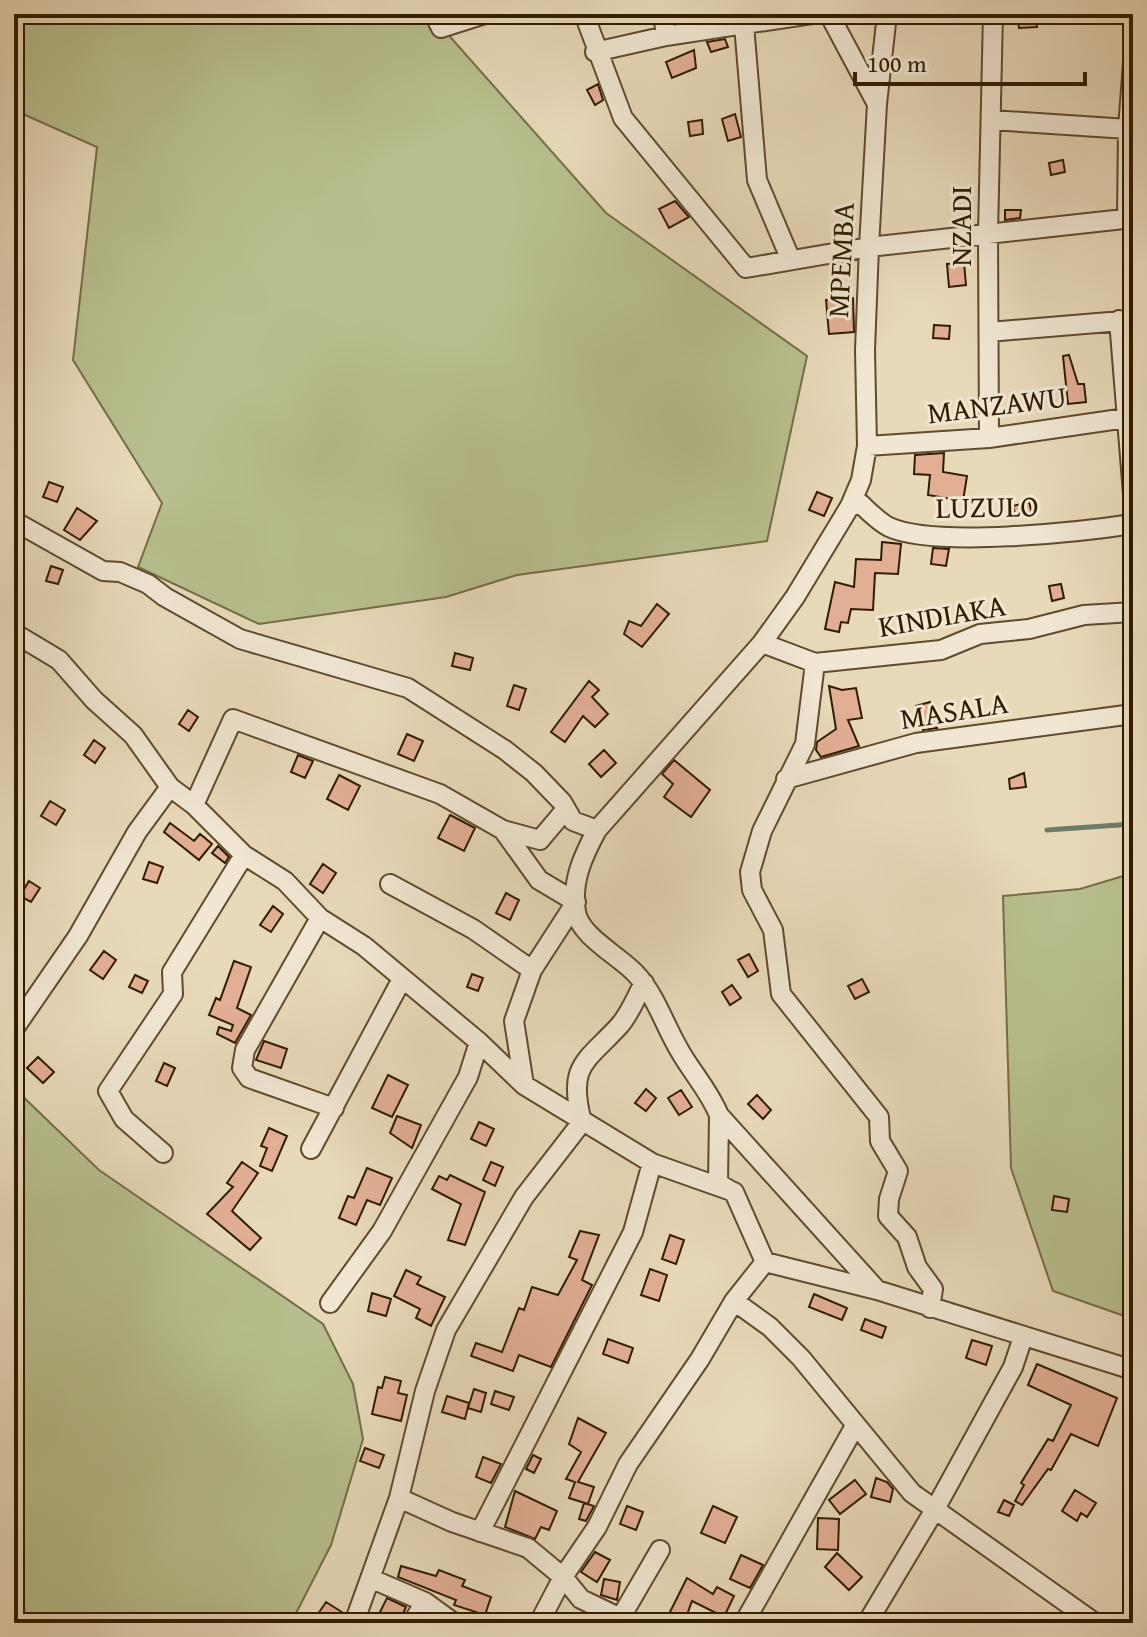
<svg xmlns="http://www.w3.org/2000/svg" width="1147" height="1637" font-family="'Gentium Book Plus',serif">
<rect width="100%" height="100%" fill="#e8d9b9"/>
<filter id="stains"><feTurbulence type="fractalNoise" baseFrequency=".0025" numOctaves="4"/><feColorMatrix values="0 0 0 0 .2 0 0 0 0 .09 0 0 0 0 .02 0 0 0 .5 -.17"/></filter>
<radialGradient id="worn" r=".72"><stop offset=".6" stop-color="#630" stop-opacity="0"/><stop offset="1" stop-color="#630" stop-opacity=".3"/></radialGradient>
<path fill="#b8bf8e" stroke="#746e47" stroke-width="2" d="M14 14H430L606 213 807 356 767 541 517 575 446 597 259 624 138 567 162 503 73 360 97 147 14 110Z
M1133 873V1319L1053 1291 1011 1168 1003 896 1080 889Z
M14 1088 99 1170 323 1324 353 1384 363 1439 331 1545 291 1623H14Z"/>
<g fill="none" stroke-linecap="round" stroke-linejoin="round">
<path stroke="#6e7b6b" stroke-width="5" d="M1047 830 1133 824"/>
</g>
<path fill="#e2af95" stroke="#311c00" stroke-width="2" d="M1017 14H1036L1037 27 1019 28Z
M725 39 728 47 711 52 707 42Z
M694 50 696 68 672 78 666 62Z
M598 84 603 100 595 105 587 90Z
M735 114 741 137 728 141 722 119Z
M702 120 703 134 690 136 688 122Z
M1063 160 1065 172 1051 175 1049 163Z
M675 201 689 217 669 228 659 209Z
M1005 210H1021L1020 218 1005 220Z
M964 263 966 285 949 287 947 264Z
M853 298 854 332 829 334 826 300Z
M934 325 950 326 949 339 933 338Z
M1069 355 1078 384H1084L1086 402 1068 404 1063 356Z
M944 453 943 472 967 476 963 501 928 495 930 475 914 474 915 455Z
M49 482 63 487 57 502 43 497Z
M817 492 832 498 824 516 809 510Z
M1029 502 1032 513 1016 518 1013 506Z
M77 508 97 521 80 540 64 530Z
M882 542 901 544 898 574 875 573 873 610 851 609 848 623 841 622 839 632 825 629 835 582 854 587 856 559 881 560Z
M933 548 949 549 946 566 931 564Z
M51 566 63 570 58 584 46 581Z
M1061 584 1064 598 1052 601 1049 586Z
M657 604 669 614 642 647 624 634 629 621 641 626Z
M455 653 473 658 470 670 452 666Z
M589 681 599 690 592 697 608 714 595 727 583 716 565 742 551 732Z
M514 685 526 689 519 710 507 706Z
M829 686 842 690 856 688 862 718 848 720 859 746 821 757 816 750 817 742 836 729Z
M930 702 937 728 923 730 916 706Z
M188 710 198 717 189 731 179 724Z
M407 734 423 741 414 761 398 754Z
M94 740 105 748 95 763 84 755Z
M604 750 616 763 601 777 589 764Z
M298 755 313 761 305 778 291 772Z
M674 760 710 790 691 817 664 797 673 784 662 774Z
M1024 773 1026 787 1010 789 1009 779Z
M339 775 360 786 348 810 327 799Z
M50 801 65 810 56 825 41 816Z
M450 815 475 828 464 851 438 838Z
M170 823 194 841 200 834 212 844 199 860 164 832Z
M218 846 229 857 225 863 212 853Z
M149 862 163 867 157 883 143 879Z
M323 864 336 873 323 893 310 884Z
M29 881 40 888 31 902 20 896Z
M506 893 519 900 510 920 496 913Z
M273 906 283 914 271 932 260 925Z
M104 951 116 960 103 979 90 970Z
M749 954 758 971 748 977 738 960Z
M234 961 251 967 237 1008 251 1015 235 1043 217 1034 219 1027 231 1031 233 1025 209 1015 216 998 220 1000Z
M472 974 483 978 478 991 467 987Z
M135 975 148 981 142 993 129 987Z
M862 979 869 992 855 999 848 986Z
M732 985 741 998 730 1005 722 992Z
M264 1041 287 1049 281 1068 256 1060Z
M38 1057 54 1072 43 1083 27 1068Z
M164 1063 175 1068 167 1086 156 1081Z
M388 1075 408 1085 392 1117 372 1108Z
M646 1089 656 1098 646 1111 635 1103Z
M681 1090 692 1107 679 1115 668 1098Z
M757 1095 771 1110 763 1119 748 1104Z
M397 1116 421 1125 412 1148 390 1133Z
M479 1122 494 1129 486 1146 471 1139Z
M269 1128 287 1136 272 1171 260 1166 267 1148 261 1146Z
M242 1162 258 1173 232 1211 261 1238 250 1250 207 1214 233 1187 227 1183Z
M491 1162 503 1167 495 1186 483 1180Z
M367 1168 392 1178 380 1205 367 1200 356 1225 339 1218 348 1196 354 1198Z
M450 1175 485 1192 465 1245 448 1240 461 1204 432 1189 439 1176 447 1180Z
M1054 1196 1069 1199 1067 1212 1052 1210Z
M580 1231 599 1235 582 1280 592 1285 551 1367 519 1355 513 1371 471 1356 476 1343 502 1352 519 1308 524 1310 532 1287 558 1295 577 1260 569 1257Z
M670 1235 684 1240 676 1264 662 1259Z
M650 1269 667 1275 659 1301 641 1295Z
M406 1270 421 1277 417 1284 445 1297 431 1326 416 1318 420 1309 394 1296Z
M372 1293 391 1299 386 1316 368 1311Z
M814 1294 847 1308 842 1320 809 1307Z
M865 1319 886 1327 882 1338 861 1330Z
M608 1339 633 1348 628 1363 603 1354Z
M972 1340 992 1346 986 1365 966 1358Z
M1037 1364 1117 1398 1098 1446 1071 1434 1051 1470 1048 1469 1022 1505 1015 1501 1024 1485 1021 1483 1048 1439 1053 1441 1071 1405 1028 1385Z
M385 1377 401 1381 398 1393 407 1395 401 1421 372 1414 378 1387 382 1388Z
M474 1389 486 1393 481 1412 468 1408Z
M495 1391 514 1397 509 1410 491 1404Z
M447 1396 469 1403 465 1419 442 1412Z
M578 1418 606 1433 578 1482 594 1487 588 1504 569 1498 575 1482 566 1479 581 1452 569 1444Z
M365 1448 384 1455 379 1468 360 1461Z
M533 1455 541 1459 534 1473 526 1469Z
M483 1457 501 1464 491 1483 476 1477Z
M876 1478 887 1482 893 1489 890 1502 871 1497Z
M855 1480 866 1494 840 1514 829 1500Z
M1075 1490 1096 1503 1087 1517 1081 1513 1077 1521 1062 1511Z
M515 1491 557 1511 549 1530 541 1527 535 1539 505 1527Z
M1004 1500 1014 1505 1009 1516 998 1512Z
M584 1503 594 1506 586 1521 579 1519Z
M627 1506 643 1512 636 1530 620 1524Z
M713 1506 737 1517 725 1543 701 1533Z
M818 1518 839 1519 838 1550 817 1549Z
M595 1552 610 1560 597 1582 581 1572Z
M837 1553 862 1577 849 1590 825 1567Z
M741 1555 763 1565 750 1588 730 1579Z
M401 1566 436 1576 439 1570 465 1580 462 1586 491 1597 485 1615 454 1605 456 1600 398 1577Z
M687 1578 713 1594 717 1587 734 1596 724 1617 692 1601 684 1623 667 1618Z
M604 1579 620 1582 617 1600 601 1595Z
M387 1598 406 1607 399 1623 379 1614Z
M326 1602 345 1614 340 1623H312Z"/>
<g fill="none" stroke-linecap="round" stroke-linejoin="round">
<g stroke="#5f4b2e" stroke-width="22">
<path id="minor" d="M434 14 441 28 485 14
M584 14 623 118 746 268 869 247 1133 218
M663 14 666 36
M829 14 877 104
M744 25 757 180 790 258
M595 52 666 36 812 14
M991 120 1128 129
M1127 219 1128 129 1133 62
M1119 320 1133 494
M989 332 1133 320
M989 438 988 233 993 14
M867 446 989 438 1133 417
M850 506 861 504C869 512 879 522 889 527 935 548 1080 532 1133 524
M14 521 103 571 120 572 148 584 165 597 240 639 408 688 505 750 534 773 562 802 573 821 597 830
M14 633 59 660 94 700 133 735 170 787 194 805 244 855 285 881 320 918 364 946 479 1042 524 1085 652 1163 734 1192 765 1262 877 1290 1133 1370
M762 643 815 663 941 650 980 634 1029 629 1084 615 1133 612
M815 663 805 744 762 831 750 872 752 890 773 930 781 994 879 1117 880 1141 898 1171 889 1199 888 1216 907 1237 917 1267 933 1289 930 1308
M786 779 916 743 1133 714
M194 805 233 719 440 794 503 830 540 840 566 809
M503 830 539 880 576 902 532 970 514 1021 524 1085
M390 884 473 929 532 970
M320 918 245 1050 242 1068 249 1078 334 1108
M14 1029 78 936 137 832 170 787
M719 1115 718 1183 731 1191
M311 1149 402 979
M163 1153 124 1119 108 1091 173 994 172 972 244 855
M877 1290 719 1115C709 1091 694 1075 681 1053 665 1027 656 995 635 973 619 956 580 936 576 912 571 881 583 856 597 830L762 643 795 597 850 506 861 480 867 446 865 350 869 247 877 104 887 14
M734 1301 770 1327 801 1358 912 1493 1095 1623
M330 1303 382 1231 468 1077 479 1042
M399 1498 452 1522 528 1548 563 1577 581 1599 631 1623
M480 1532 633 1232 652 1163
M372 1579 425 1602 454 1623
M621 1617 660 1550
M354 1623 399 1498 425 1391 446 1330 524 1197 582 1122C567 1065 586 1062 619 1026 630 1014 636 997 644 983
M412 1623 425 1602
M539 1623 563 1577 597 1527 628 1464 700 1359 734 1301 765 1262
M744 1623 855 1426
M867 1623 934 1511 1013 1367 1023 1337"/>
</g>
<use href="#minor" stroke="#f0e6d2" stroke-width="18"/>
</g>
<g text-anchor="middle" stroke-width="6" stroke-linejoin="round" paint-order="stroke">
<g font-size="30" fill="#311c00" stroke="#f0e6d2">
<text transform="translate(961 226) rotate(-90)" y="10">NZADI</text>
<text transform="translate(841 260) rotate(-87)" y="10">MPEMBA</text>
<text transform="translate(997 405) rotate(-7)" y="10">MANZAWU</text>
<text transform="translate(987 507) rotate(-1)" y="10">LUZULO</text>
<text transform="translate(942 616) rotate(-10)" y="10">KINDIAKA</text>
<text transform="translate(954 711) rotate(-9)" y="10">MASALA</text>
</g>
</g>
<rect width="1147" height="1637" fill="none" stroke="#e8d9b9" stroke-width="48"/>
<rect x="16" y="16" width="1115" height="1605" fill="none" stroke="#311c00" stroke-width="4"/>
<rect x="24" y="24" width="1099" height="1589" fill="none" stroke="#311c00" stroke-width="2"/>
<path d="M855 72v12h230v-12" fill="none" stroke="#311c00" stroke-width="4"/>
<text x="867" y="72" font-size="24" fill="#311c00" stroke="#f0e6d2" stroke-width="6" paint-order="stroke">100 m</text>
<rect width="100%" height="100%" filter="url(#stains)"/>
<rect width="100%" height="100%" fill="url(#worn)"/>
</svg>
